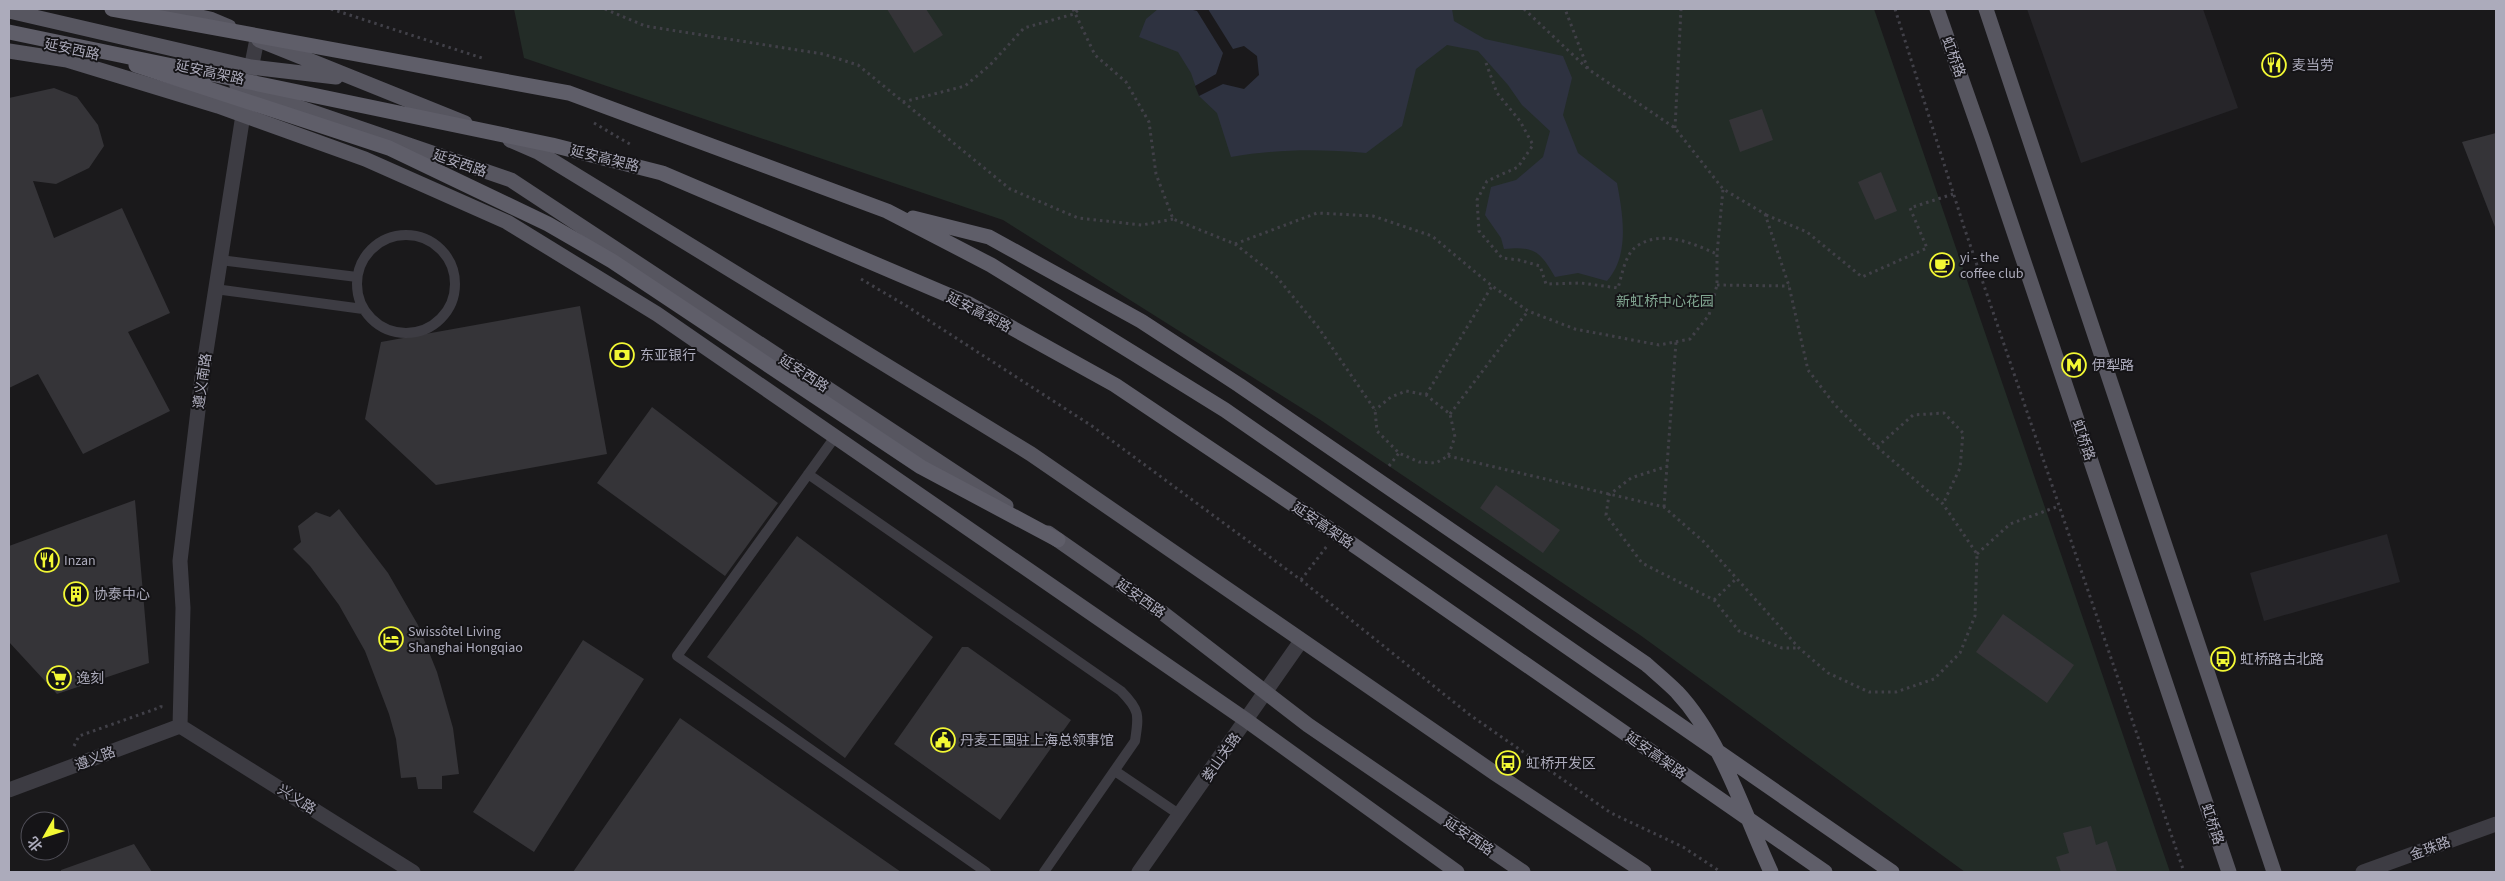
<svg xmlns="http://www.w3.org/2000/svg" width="2505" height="881" font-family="'Source Sans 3','Noto Sans SC',sans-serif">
<rect width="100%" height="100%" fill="#1a191b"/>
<path fill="#262529" d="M2027 9H2203L2238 108 2081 163Z
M2387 534 2400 582 2264 621 2250 573Z"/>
<path fill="#232c27" d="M514 9H1874L2170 872H1965L1640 635 1319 419 1003 220 524 58Z"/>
<path fill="#2e3240" d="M1158 9H1452L1454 21 1485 39 1563 56 1572 78 1563 115 1578 153 1617 183C1623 215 1630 255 1607 281L1578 273 1555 277C1540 251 1534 246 1504 249L1501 238 1485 215 1491 187 1516 180 1543 157 1550 131 1522 105 1508 85 1478 51 1447 45 1416 69 1402 126 1366 153C1320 149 1277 149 1231 157L1217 113 1199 96 1191 73 1178 52 1139 37 1146 19Z"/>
<path fill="#1a191b" d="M1189 9H1208L1233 49 1244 46 1257 56 1259 75 1244 89 1223 84 1199 96 1195 86 1216 74 1223 53 1197 11Z"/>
<path fill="#353438" d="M887 9H926L943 35 914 53Z
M54 88 77 97 98 125 104 146 89 168 56 184 33 181 54 238 122 208 170 313 128 332 170 411 83 454 38 374 9 388V98Z
M1762 109 1773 140 1740 152 1729 120Z
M2496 133V226L2495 227 2462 142Z
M1881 172 1897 211 1875 220 1858 182Z
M580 306 607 454 436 485 365 419 381 342Z
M652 407 778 503 725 576 597 483Z
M1496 485 1560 530 1543 553 1480 508Z
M135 500 149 663 57 694 9 642V546Z
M339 509 388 573 418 625 437 672 453 728 459 774 442 776V789H418L416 777 401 778 396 739 389 714 365 651 339 605 310 566 293 549 301 542 298 526 316 512 330 517Z
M797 536 933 637 845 758 707 657Z
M2003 614 2074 665 2047 703 1976 652Z
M583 640 644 679 534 852 473 812Z
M962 647H968L1071 720 1000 820 894 744Z
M680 718 901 872H573Z
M2091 826 2096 845 2107 841 2117 872H2061L2056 857 2069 853 2063 833Z
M134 844 152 872H61V870Z"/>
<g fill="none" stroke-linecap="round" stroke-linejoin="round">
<path stroke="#414048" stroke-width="3" stroke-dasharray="2.5 4" stroke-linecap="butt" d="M331 9 485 59
M605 9 645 26 823 54 858 65 1010 189 1078 218 1142 225 1173 219
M1073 9 1095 55 1126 82 1149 122 1156 174 1173 219 1235 244 1276 276 1318 327 1375 410 1377 431 1399 453 1419 462 1436 463 1448 456 1455 437 1450 414 1426 395 1406 391 1391 397 1375 410
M1524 9 1588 69
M1895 9 1964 227 2184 872
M1486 63 1497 93 1520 121 1533 145 1518 167 1487 181 1477 200 1479 231 1502 258 1519 260 1540 266 1546 284 1581 283 1618 288C1622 275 1625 254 1637 246 1662 229 1694 244 1717 254
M903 102 965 86 990 65 1024 28 1074 14 1079 9
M594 123 633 146
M1675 128 1681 9
M1766 215 1807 232 1862 277 1927 248 1910 208 1953 194
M1235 244 1317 213 1373 216 1432 236 1492 286 1528 311 1575 329 1659 345 1690 339 1709 315 1717 285V254L1723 189
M861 279 905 305 1092 426 1301 580 1470 715 1611 813 1683 847 1721 872
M1717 285 1789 286
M1426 395 1492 286
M1450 414 1528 311
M1877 447 1913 415 1944 413 1963 433 1960 468 1943 504
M1448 456 1664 507 1704 542 1799 648 1828 673 1869 692H1896L1934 679 1960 653 1975 616 1977 554 1943 504 1877 447 1835 405 1808 370 1789 286 1765 214 1723 189 1675 128 1588 69 1565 9
M1389 466 1399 453
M1668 466 1631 478 1609 495 1606 515 1642 563 1714 600 1739 631 1782 648H1798
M1664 507 1676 342
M1977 554 2010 524 2059 506
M1301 580 1327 546
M1714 600 1737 578
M74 746 79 736 161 707V704"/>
<path stroke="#3d3c43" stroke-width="10" d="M357 284a49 49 0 1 1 98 0a49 49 0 1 1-98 0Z
M220 260 357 277
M215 289 363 309
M835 437 677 656 986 872
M808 474 1121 691C1140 710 1139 715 1135 741L1044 872
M1115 771 1180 815"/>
<path stroke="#3d3c43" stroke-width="15" d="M2363 872 2496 824"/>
<path stroke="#3d3c43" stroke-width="15" d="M249 79 257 39
M180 726 183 608 180 561 202 377 245 102
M180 726 413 872
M9 790 180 726
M1139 872 1301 641"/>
<path stroke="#575660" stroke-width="15" d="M165 9 210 19 229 27
M1937 9 1983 140 2229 872
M1986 9 2274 872
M9 11 251 67 336 77
M259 40 465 123
M9 51 67 60 218 106 365 159 507 222 657 314 1246 720 1457 872
M237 86 511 180 1006 506
M510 140 538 152 1031 454 1496 774 1644 872
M1048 533 1164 614 1308 725 1523 872"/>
<path stroke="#5f5e69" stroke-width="15" d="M112 9 569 93 887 211 991 265 1225 410 1892 872
M9 32 552 145 662 173 969 304 1115 385 1358 548 1825 872
M136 65 389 148 548 224 612 261 921 467 1058 540
M913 218 989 237 1141 321 1239 385 1646 664C1656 673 1667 682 1677 692 1722 740 1744 814 1771 872"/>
</g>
<defs>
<g id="restaurant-ring" transform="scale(1.25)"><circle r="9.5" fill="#151417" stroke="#f2f834" stroke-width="1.5"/><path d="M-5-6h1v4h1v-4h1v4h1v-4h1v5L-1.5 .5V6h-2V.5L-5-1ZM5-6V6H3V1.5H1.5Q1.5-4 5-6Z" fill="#f2f834"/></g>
<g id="cafe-ring" transform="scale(1.25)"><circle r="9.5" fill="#151417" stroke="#f2f834" stroke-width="1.5"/><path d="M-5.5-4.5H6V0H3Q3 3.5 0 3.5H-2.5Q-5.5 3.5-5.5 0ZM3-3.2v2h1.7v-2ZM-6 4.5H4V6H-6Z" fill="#f2f834"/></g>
<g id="bank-ring" transform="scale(1.25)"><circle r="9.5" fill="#151417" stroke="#f2f834" stroke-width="1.5"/><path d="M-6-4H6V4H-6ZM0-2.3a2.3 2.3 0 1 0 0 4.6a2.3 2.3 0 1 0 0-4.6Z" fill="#f2f834"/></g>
<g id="metro-ring" transform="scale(1.25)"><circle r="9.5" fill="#151417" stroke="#f2f834" stroke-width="1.5"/><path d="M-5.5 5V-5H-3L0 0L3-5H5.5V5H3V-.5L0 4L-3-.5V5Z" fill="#f2f834"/></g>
<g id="building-ring" transform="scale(1.25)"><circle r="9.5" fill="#151417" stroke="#f2f834" stroke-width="1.5"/><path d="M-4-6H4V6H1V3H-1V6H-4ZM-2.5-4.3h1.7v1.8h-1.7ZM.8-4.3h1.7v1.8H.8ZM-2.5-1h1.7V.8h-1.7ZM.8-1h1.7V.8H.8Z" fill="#f2f834"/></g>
<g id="hotel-ring" transform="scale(1.25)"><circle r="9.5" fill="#151417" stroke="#f2f834" stroke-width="1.5"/><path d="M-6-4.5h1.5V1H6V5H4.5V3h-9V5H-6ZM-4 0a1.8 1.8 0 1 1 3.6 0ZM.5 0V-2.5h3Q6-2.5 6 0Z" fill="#f2f834"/></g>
<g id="bus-ring" transform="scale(1.25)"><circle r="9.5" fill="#151417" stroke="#f2f834" stroke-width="1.5"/><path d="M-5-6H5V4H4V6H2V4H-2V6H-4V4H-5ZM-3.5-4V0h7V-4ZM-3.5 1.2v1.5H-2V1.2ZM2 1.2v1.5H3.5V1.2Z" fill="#f2f834"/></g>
<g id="supermarket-ring" transform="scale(1.25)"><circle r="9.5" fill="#151417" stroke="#f2f834" stroke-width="1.5"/><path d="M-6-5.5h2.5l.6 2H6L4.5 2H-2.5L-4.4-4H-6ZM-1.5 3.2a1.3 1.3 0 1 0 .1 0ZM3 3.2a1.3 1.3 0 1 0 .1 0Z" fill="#f2f834"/></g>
<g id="civic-ring" transform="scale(1.25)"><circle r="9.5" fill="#151417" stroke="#f2f834" stroke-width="1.5"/><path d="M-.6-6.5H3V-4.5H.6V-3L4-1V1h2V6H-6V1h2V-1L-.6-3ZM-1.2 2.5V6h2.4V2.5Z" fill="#f2f834"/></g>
</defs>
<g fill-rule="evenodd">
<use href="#restaurant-ring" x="2274" y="65"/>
<use href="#cafe-ring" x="1942" y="265"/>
<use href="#bank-ring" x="622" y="355"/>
<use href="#metro-ring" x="2074" y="365"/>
<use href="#restaurant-ring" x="47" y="560"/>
<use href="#building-ring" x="76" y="594"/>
<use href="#hotel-ring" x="391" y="639"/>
<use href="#bus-ring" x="2223" y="659"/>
<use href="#supermarket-ring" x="59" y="678"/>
<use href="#civic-ring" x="943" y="740"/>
<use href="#bus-ring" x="1508" y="763"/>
</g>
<g text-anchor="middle" stroke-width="4" stroke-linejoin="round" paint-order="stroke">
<g font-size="14" fill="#acabbb" stroke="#151417">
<text transform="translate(72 49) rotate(12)" y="5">延安西路</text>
<text transform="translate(1954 57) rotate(70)" y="5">虹桥路</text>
<text transform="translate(210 72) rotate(12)" y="5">延安高架路</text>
<text transform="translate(605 158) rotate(14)" y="5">延安高架路</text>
<text transform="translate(460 163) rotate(19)" y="5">延安西路</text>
<text transform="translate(979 312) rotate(27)" y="5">延安高架路</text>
<text transform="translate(804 373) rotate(33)" y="5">延安西路</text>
<text transform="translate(202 381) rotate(-82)" y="5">遵义南路</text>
<text transform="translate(2084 440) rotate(71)" y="5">虹桥路</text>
<text transform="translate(1323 525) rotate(34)" y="5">延安高架路</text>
<text transform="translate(1141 598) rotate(35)" y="5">延安西路</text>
<text transform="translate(1656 755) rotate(35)" y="5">延安高架路</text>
<text transform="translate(1221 757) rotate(-55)" y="5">娄山关路</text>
<text transform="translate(95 758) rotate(-21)" y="5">遵义路</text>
<text transform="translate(297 799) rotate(32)" y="5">兴义路</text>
<text transform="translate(2213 824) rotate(72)" y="5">虹桥路</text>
<text transform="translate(1469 836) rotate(34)" y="5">延安西路</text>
<text transform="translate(2430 848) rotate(-20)" y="5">金珠路</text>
</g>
<g font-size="14" fill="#acabbb" stroke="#151417" text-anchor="start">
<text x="2292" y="70">麦当劳</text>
<text x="1960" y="262">yi - the<tspan x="1960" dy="16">coffee club</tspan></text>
<text x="640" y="360">东亚银行</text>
<text x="2092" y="370">伊犁路</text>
<text x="64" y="565">Inzan</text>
<text x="94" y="599">协泰中心</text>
<text x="408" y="636">Swissôtel Living<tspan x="408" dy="16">Shanghai Hongqiao</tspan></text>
<text x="2240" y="664">虹桥路古北路</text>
<text x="76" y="683">逸刻</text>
<text x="960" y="745">丹麦王国驻上海总领事馆</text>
<text x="1526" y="768">虹桥开发区</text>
</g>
<g font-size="14" fill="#82a792" stroke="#151417">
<text x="1665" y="306">新虹桥中心花园</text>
</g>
</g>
<rect width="2505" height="881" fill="none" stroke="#acabbb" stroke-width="20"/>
<g transform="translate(45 836) rotate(231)"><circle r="24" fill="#151417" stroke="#515059"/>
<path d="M0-4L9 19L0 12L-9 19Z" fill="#f2f834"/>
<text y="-8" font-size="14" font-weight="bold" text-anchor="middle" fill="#acabbb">北</text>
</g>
</svg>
